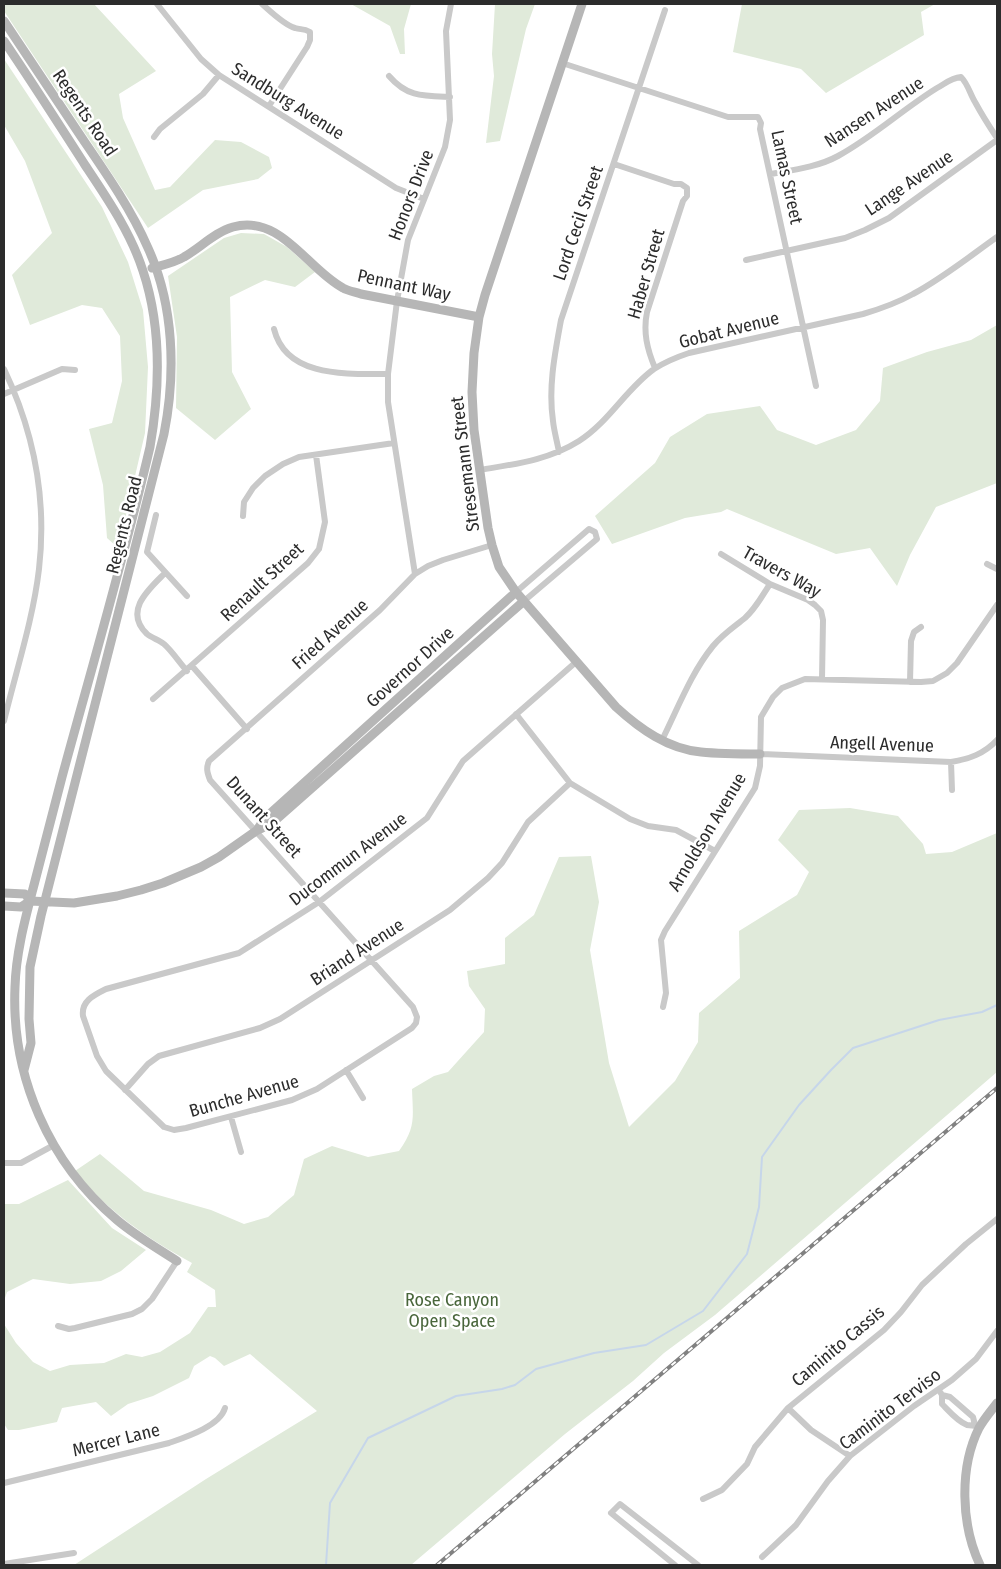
<svg xmlns="http://www.w3.org/2000/svg" width="1001" height="1569" font-family="'Fira Sans Condensed',sans-serif">
<rect width="100%" height="100%" fill="#fff"/>
<path fill="#e0eada" d="M4 4H94L156 71 119 94 123 118 155 190 170 187 215 140 241 142 269 157 272 168 258 179 203 190 148 228 4 11Z
M351 4H411L404 29 405 54H400L390 26Z
M495 4H535L526 29 500 141 486 143 494 76 492 54Z
M742 4H935L921 12 924 35 826 93 801 69 733 52Z
M4 59 102 207 128 262 143 310 148 367 145 433 126 515 116 546 107 538 103 485 89 429 112 423 122 381 120 336 102 308 82 305 30 325 12 275 52 233 25 161 4 125Z
M241 233 264 234 287 247 315 272 295 287 265 280 230 297 232 372 251 409 215 440 176 408 177 337 168 276 224 238Z
M997 325V483L936 507 910 555 897 586 870 548 836 554 727 509 721 512 685 518 612 544 595 516 655 463 670 437 707 414 760 406 777 430 816 445 856 430 880 401 883 368 927 352 971 340Z
M850 808 898 816 923 844 926 854 952 852 997 833V1072L715 1315 664 1353 633 1381 565 1434 411 1565H74L206 1479 317 1411 250 1354 224 1366 215 1358 210 1356 194 1366 189 1378 153 1396 128 1404 111 1416 96 1402 62 1408 57 1422 19 1430H8L4 1424V1324L16 1343 33 1362 50 1371 70 1365 104 1363 126 1354 142 1357 160 1352 190 1333 208 1307H216L215 1290 187 1272 192 1263C147 1238 107 1211 75 1171L100 1154 144 1191 211 1210 244 1224 268 1217 294 1195 304 1159 332 1146 368 1157 399 1151C416 1127 413 1118 412 1089L434 1076 448 1072 484 1032 485 1009 469 986 467 971 505 964V938L534 915 559 857 591 856 599 902 590 950 609 1063 629 1127 675 1081 698 1042 699 1013 740 978 739 931 797 895 809 872 778 840 799 810Z
M68 1180 112 1228 146 1250 121 1271 101 1281 70 1284 33 1279 7 1292 4 1301V1204H19Z"/>
<g fill="none" stroke-linecap="round" stroke-linejoin="round">
<path stroke="#c6d6ea" stroke-width="2" d="M326 1565 330 1503 368 1438 456 1396 502 1389 515 1385 536 1369 594 1353 646 1345 703 1311 747 1254 759 1207 762 1157 799 1105 831 1070 853 1048 939 1020 982 1012 997 1005"/>
<path stroke="#c9c9c9" stroke-width="6" d="M157 4 201 59 219 75 396 188 424 199
M262 4C270 11 284 25 295 28 301 30 303 28 310 32V40L307 47 269 106
M562 63 728 117H758L761 123 760 129 816 386
M389 76C407 97 423 96 450 97
M154 137 160 129 203 94 219 75
M614 164 674 184H681L687 188V196L683 201 647 312C643 332 647 349 655 368
M771 174C793 170 818 167 838 156 873 137 903 109 937 88 946 83 951 78 961 77 968 84 970 94 975 102 982 115 989 126 997 138
M746 260 845 238 865 230 889 218 997 140
M274 329C286 378 347 374 388 374
M4 369C34 432 47 499 39 569 33 620 16 671 4 721
M4 394 62 369 75 370
M559 452C557 441 554 431 553 421 548 387 555 353 561 320L665 10
M480 470C515 464 549 460 579 441 609 422 626 389 654 369 665 362 677 357 689 353L863 314C880 309 897 303 913 294 943 278 970 256 997 237
M156 515 147 552 187 596
M243 516 244 502 253 488 265 476 283 464 299 457 394 443
M492 545 443 560 428 566 415 574 380 610 209 761C206 768 207 772 210 780L413 1007 417 1017 416 1023 412 1028 317 1089 292 1100 186 1128 174 1130 164 1127 106 1071 97 1056 83 1016C81 1001 94 995 106 989L239 953 319 902 427 818 463 761 576 662
M721 554 770 584 808 600 815 605 821 611 823 620 822 679
M987 564 997 569
M165 573C149 589 123 611 147 634 152 638 159 640 164 644 172 651 179 662 187 671
M415 574 388 402V374L397 301 408 240 445 147 450 120 446 31 451 4
M516 592 589 529 595 532 597 539 524 601
M192 666 247 729
M910 682 911 641 914 632 921 627
M153 699 308 563 319 549 325 522 316 455
M516 714 570 783 630 819 648 826 676 830 715 851
M662 740C678 708 691 673 713 646 723 634 734 627 745 618 756 608 762 596 770 584
M760 754 951 762C969 759 984 754 997 740
M951 762 952 790
M663 1007 666 993 661 940 665 931 755 788 760 766 761 717 773 697 782 688 805 679 921 682 933 681 947 673 957 663 997 605
M346 1070 363 1098
M125 1090 148 1064 159 1056 260 1028 280 1019 450 910 488 878 502 863 528 822 570 783
M231 1117 241 1152
M4 1163H21L54 1145
M58 1326 69 1329 75 1328 132 1314 142 1309 152 1299 177 1261
M939 1390 942 1395V1404C949 1411 957 1421 967 1425 972 1426 975 1425 979 1427
M942 1395 950 1397 973 1417 975 1425
M788 1408 811 1430 850 1456
M4 1483 169 1443C186 1437 220 1426 225 1408
M703 1499 722 1490 747 1464 755 1447 788 1408 884 1330 901 1312 922 1285 966 1244 997 1219
M762 1557 796 1525 828 1481 850 1456 914 1406 952 1380 976 1359 997 1331
M4 1564 74 1553
M675 1565 611 1513 620 1504 698 1565"/>
<path stroke="#b6b6b6" stroke-width="9" d="M582 4 485 295 479 317 474 353 472 392 474 430 488 528 492 545 499 567 516 592 616 707C640 729 668 749 701 752 720 754 740 754 760 754
M4 21C30 60 56 99 82 138 106 173 131 209 148 248 174 305 176 373 164 434L41 916 30 967 29 1019 31 1043 24 1070
M4 41C32 82 58 123 85 165 107 198 131 233 143 271 162 328 160 389 150 447 124 558 92 667 62 777 53 812 44 847 35 881 26 916 16 951 15 987 11 1076 49 1163 117 1220 136 1236 157 1248 177 1261
M152 268C163 265 174 263 184 257 200 248 215 232 233 227 281 214 307 269 343 288 348 291 355 292 361 294L479 317
M257 830 265 818 516 592
M4 893 25 894 30 901
M4 906 21 907 30 901 74 903 117 896 141 890 163 883 201 867 219 857 256 831 271 824 524 601
M980 1565C961 1525 959 1468 979 1428 984 1419 991 1411 997 1403"/>
<g stroke="#818181" stroke-width="4">
<path id="rail" d="M437 1565 997 1088"/>
</g>
<use href="#rail" stroke="#fff" stroke-width="2" stroke-dasharray="5.5" stroke-linecap="butt"/>
</g>
<g text-anchor="middle" stroke-width="5" stroke-linejoin="round" paint-order="stroke">
<g font-size="18" fill="#2c2c2c" stroke="#fff">
<text transform="translate(288 101) rotate(32)" y="6">Sandburg Avenue</text>
<text transform="translate(874 112) rotate(-33)" y="6">Nansen Avenue</text>
<text transform="translate(85 113) rotate(56)" y="6">Regents Road</text>
<text transform="translate(787 177) rotate(78)" y="6">Lamas Street</text>
<text transform="translate(909 183) rotate(-34)" y="6">Lange Avenue</text>
<text transform="translate(411 195) rotate(-69)" y="6">Honors Drive</text>
<text transform="translate(578 223) rotate(-71)" y="6">Lord Cecil Street</text>
<text transform="translate(646 274) rotate(-74)" y="6">Haber Street</text>
<text transform="translate(404 285) rotate(12)" y="6">Pennant Way</text>
<text transform="translate(729 330) rotate(-14)" y="6">Gobat Avenue</text>
<text transform="translate(465 464) rotate(-97)" y="6">Stresemann Street</text>
<text transform="translate(124 525) rotate(-76)" y="6">Regents Road</text>
<text transform="translate(782 572) rotate(29)" y="6">Travers Way</text>
<text transform="translate(262 582) rotate(-43)" y="6">Renault Street</text>
<text transform="translate(330 634) rotate(-42)" y="6">Fried Avenue</text>
<text transform="translate(410 667) rotate(-42)" y="6">Governor Drive</text>
<text transform="translate(882 744) rotate(2)" y="6">Angell Avenue</text>
<text transform="translate(264 817) rotate(48)" y="6">Dunant Street</text>
<text transform="translate(707 832) rotate(-59)" y="6">Arnoldson Avenue</text>
<text transform="translate(348 859) rotate(-37)" y="6">Ducommun Avenue</text>
<text transform="translate(357 952) rotate(-33)" y="6">Briand Avenue</text>
<text transform="translate(244 1096) rotate(-16)" y="6">Bunche Avenue</text>
<text transform="translate(838 1346) rotate(-40)" y="6">Caminito Cassis</text>
<text transform="translate(890 1409) rotate(-37)" y="6">Caminito Terviso</text>
<text transform="translate(116 1440) rotate(-14)" y="6">Mercer Lane</text>
</g>
<g font-size="18" fill="#49663b" stroke="#fff">
<text x="452" y="1306">Rose Canyon<tspan x="452" dy="21">Open Space</tspan></text>
</g>
</g>
<rect width="1001" height="1569" fill="none" stroke="#2c2c2c" stroke-width="10"/>
</svg>
